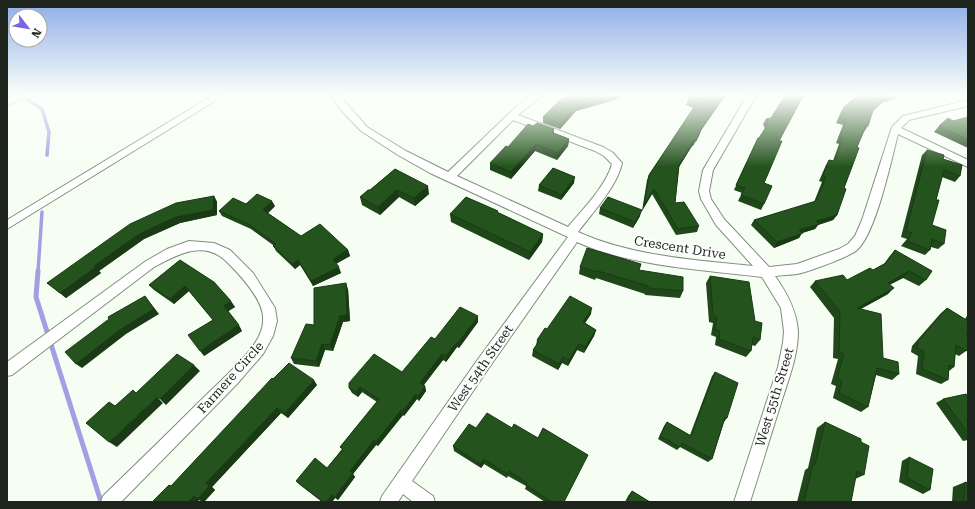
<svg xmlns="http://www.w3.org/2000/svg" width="975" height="509" font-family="'Roboto Serif',serif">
<rect width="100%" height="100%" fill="#f6fef4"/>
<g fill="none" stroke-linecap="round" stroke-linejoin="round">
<path stroke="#a49fe4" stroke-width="3.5" d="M22 96 42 109 49 132 47 155
M38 272 42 212"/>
<path stroke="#a49fe4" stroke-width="5" d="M38 271 36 297 101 502"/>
<g stroke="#7e907a" stroke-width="2">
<path id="street" d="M13 96H25L7 106V99Z
M212 96H223L7 229V220Z
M331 96H340L367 127 406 151 448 172 518 105 531 96H542L518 115 603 147 612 152 622 163C617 187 592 213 578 232 631 256 694 260 753 266L716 225 701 199 699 191 703 170 747 96H756L713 170 709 191 711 199 724 219 769 267 797 264 839 249 848 244 855 236 862 220 892 127 903 116 968 100V106L909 120 901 128 968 160V167L898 134C891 161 876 233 857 250 849 257 808 272 797 274 790 275 782 275 775 276 787 293 797 311 798 332 798 355 789 378 782 400 771 434 761 468 750 502H734L778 367 783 343 784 331 781 308 762 277C705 270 629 266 577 242L486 372 412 481 433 496 435 502H413L403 494 398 502H380L382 496 476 362 568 237 430 173 398 155 361 131 341 110ZM513 120 595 151 604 156 612 164C606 186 582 210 568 227L457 176Z
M189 241 214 243 230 250 253 273 275 308 277 321 273 336 263 354 237 384 121 502H101L103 496C135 465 167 434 198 403 217 384 237 367 253 346 258 339 263 330 263 321 265 301 241 276 228 263 205 239 178 254 154 267L12 375 7 376V362L146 261 167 249Z"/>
</g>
<use href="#street" fill="#fff" fill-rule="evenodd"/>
</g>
<path fill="#1f4719" d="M690 96H725L701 130 699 136 693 146H692L679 167 675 203 699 226 697 232 676 235 652 194 642 211 647 180 649 175 693 108 686 105 688 100Z
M857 96H899L886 102 884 101 873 111 868 126 864 132 857 147 844 188 837 215 833 220 818 225 815 229 802 233 799 238 774 248 751 225 754 220 814 202 822 182 819 181 826 165 829 160 833 161 839 144 836 143 843 125 836 123 841 112 844 107Z
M618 99 576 111 560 129 543 123V117Z
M968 117V148L934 132 939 126Z
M766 119 779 141 764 183V204L761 210 738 201 742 193 734 190 758 138H759L765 129 763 124Z
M533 126 554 129V133L569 139 568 146 557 160 535 151 511 179 490 170V163L508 147Z
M927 150 943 159 960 176 955 182 942 177 936 200 932 225 944 244 938 249 931 247 930 250 925 255 901 246 907 239 901 237 922 155Z
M395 169 429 194 415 206 399 197 380 215 362 205 360 197 370 190Z
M574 183 561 200 538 191 539 185Z
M214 196 217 202V215L180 223 144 239 99 271 101 273 66 298 47 283Z
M246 204 275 206 268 213 301 236 348 250 350 256 336 264 341 273 313 286 300 265 295 269 276 251 273 245 251 229 222 216 219 211Z
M600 208 640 216 633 228 599 214Z
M498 213 543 234 542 242 529 260 451 222 450 214Z
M895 250 926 280 919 286 903 278 890 284 888 294 861 309 883 358 899 374 892 380 876 375 868 407 861 412 833 398 836 386 831 384 838 359 833 358 834 318 810 287 815 281 847 280 873 270 884 264 889 257Z
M180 260 235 307 228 311 242 331 204 356 213 320 189 291 174 304 154 290 149 285Z
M580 267 639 270 683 291 680 298 645 295V294L596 278 595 280 579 274Z
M710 276 755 321 760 340 755 346 752 345 751 351 746 357 715 345 716 337 711 335 713 323 709 322 706 283Z
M348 289 350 321 343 322 333 351 325 350 319 367 294 364 291 358 314 325Z
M947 308 965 319 968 314V332L966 334V351L959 356 955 354 954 367 949 371 948 380 941 384 916 374 918 356 911 352 912 346 941 313Z
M591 314 585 323 596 330 594 336 584 353 577 350 568 366 562 363 558 370 532 356 533 350 536 346 537 340 547 329Z
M478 322 459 348 457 347 446 362 443 360 424 385 425 386 426 391 419 401 417 399 404 416 403 415 378 446 376 445 353 474 355 477 338 500 335 498 332 502H322L300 485 296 481 327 468 342 449 340 447 377 402 362 392 358 397 352 393 349 388 402 372 435 339Z
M715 372 727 418 724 422 712 459 708 462 680 447 677 450 658 439 664 426 667 422 690 435 712 376Z
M273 379 317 385 288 418 281 413 212 487 215 490 204 502 199 500 197 502H152L171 486Z
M968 397V440L963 441 936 403 943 399Z
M825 422 861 442 864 475 855 479 851 502H797L805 470 808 468 817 428Z
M469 424 565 502H545L525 489 526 486 508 476 507 478 484 464 481 468 454 451 453 446Z
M909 457 930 490 923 494 899 482 902 461Z
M965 482 968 502H952L953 487Z
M632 491 650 502H625L628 496Z"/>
<path fill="#193a14" d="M608 96H623L618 99 576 111 560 129 561 124 577 106Z
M723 96H725L698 135 700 130Z
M888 96 884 101 870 113 874 107Z
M891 96H899L886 102Z
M569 139 568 146 557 160 558 153Z
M694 140 692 146 677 170 679 165Z
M536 144 535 151 511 179V172Z
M575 177 574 183 561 200 562 195Z
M428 186 429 194 415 206 414 198Z
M654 189 652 194 642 211 644 205Z
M397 190 399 197 380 215 378 207Z
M214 196 217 202V215L180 223 144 239 99 271 101 273 66 298 60 293 94 266 139 234Z
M272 201 275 206 266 215 263 210Z
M642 210 640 216 633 228 635 222Z
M837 215 833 220 818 225 815 229 802 233 799 238 774 248 777 242 799 230 816 221Z
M543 234 542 242 529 260 530 252Z
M348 250 350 256 335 264 333 259Z
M298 260 300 265 295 269 292 264Z
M339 267 341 273 313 286 311 281Z
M909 271 903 278 882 289 888 283Z
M346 283 348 289 350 321 343 322 333 351 330 345Z
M185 286 189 291 174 304 170 299Z
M894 288 888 294 851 314 857 308Z
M145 296 159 314 126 334 82 368 76 364Z
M231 301 235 307 227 312 224 306Z
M592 308 591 314 581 329 583 322Z
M478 316V322L459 348 458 343Z
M239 325 242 331 204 356 200 351Z
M596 330 594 336 584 353 585 347Z
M457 342V347L446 362V356Z
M322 344 325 350 319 367 316 361Z
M579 344 577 350 568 366 569 360Z
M442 354 443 360 421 388 420 383Z
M563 357 562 363 558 370 559 364Z
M194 365 200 371 166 405 160 399Z
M314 380 317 385 288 418 285 413Z
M425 386 426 391 419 401 418 396Z
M360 387 362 392 358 397 356 392Z
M416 394 417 399 404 416 403 411Z
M157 397 163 403 117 447 109 442Z
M277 408 281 413 212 487 215 490 204 502 199 500 197 502H188Z
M401 410 403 415 378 446 376 442Z
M374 440 376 445 353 474 355 477 338 500 335 497 350 471Z
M484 459V464L481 468 480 464Z
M332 495 335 498 332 502H326Z"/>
<path fill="#24531d" stroke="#193a14" d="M570 96H608L577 106 561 124 543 117 561 99Z
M690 96H723L700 130H701L696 141 694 140 679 165 675 203 684 202 699 226 678 229 654 189 644 205 649 175 697 103 688 100Z
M784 96H803L779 141H782L764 183 772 186 764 204 741 195 745 188 736 185 758 138H759L768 124 766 119 771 118 781 102Z
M857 96H888L874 107 868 126 866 125 857 147 859 148 844 188 846 189 837 215 816 221 819 224 799 230 803 233 777 242 754 220 816 201 826 177 823 175 829 160 834 161 843 138 839 137 847 119 840 117 844 107Z
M968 117V140L939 126 948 118 953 121Z
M537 123 554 129 551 132 569 139 558 153 536 144 511 172 490 163 506 146 508 147 528 124 533 126Z
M927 150 944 155 943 159 962 165 960 176 944 170 936 200H939L932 225 946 230 944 244 932 239 930 250 907 241 912 233 906 231Z
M553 168 575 177 562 195 539 185Z
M395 169 428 186 414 198 397 190 378 207 360 197 368 190H370Z
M257 194 272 201 263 210 301 236 320 224 348 250 333 259 339 267 311 281 298 260 292 264 273 246 276 244 248 224 219 211 233 198 246 204Z
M214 196 213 210 176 217 139 234 94 266 96 267 60 293 47 283 130 224 176 203Z
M466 197 498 211 497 212 543 234 530 252 450 214Z
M608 197 642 210 635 222 600 208Z
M587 248 641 264 639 270 683 277V291L648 288V286L598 271 597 272 580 267Z
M895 250 932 271 926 280 909 271 888 283 894 288 857 308 881 314 883 358 898 362 899 374 877 368 868 407 839 393 842 381 837 378 844 354 839 352 840 312 815 281 843 275 847 280 870 268 873 270 886 263Z
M180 260 214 282 231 301 224 306 239 325 200 351 188 335 213 320 185 286 170 299 149 285Z
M710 276 749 282 755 321 762 323 760 340 753 337 751 351 719 339 720 331 715 329 717 317 713 315Z
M346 283 347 315 340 316 330 345 322 344 316 361 291 358 306 324 314 325V288Z
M145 296 154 309 121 329 76 364 65 352 109 319 108 317Z
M570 296 592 308 583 322 596 330 585 347 579 344 569 360 563 357 559 364 533 350 539 341 537 340 545 328 547 329Z
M460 307 478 316 458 343 457 342 446 356 442 354 420 383 425 386 418 396 416 394 403 411 401 410 376 442 374 440 350 471 353 473 335 497 332 495 326 502H323L296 481 315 458 327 468 343 449 340 447 379 399 360 387 356 392 349 388V383L374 354 402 372 431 337 435 339Z
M947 308 968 321V332L966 334 968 336V349L966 351 956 345 954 367 949 365 948 380 922 369 924 351 917 348 918 341Z
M177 354 194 365 160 399 157 397 109 442 86 423 109 402 115 406 133 390 136 393Z
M289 363 314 380 285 413 277 408 206 483 209 486 198 499 194 496 188 502H152L169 485 171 486 272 378 273 379Z
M715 372 738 383 727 418 725 417 712 459 682 443 680 447 660 436 667 422 691 436Z
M966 394 968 397V433L943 399Z
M487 413 512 428 514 424 538 438 543 428 588 455 564 502H552L526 485 527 483 509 471 507 474 484 459 480 464 453 446 469 424 476 428Z
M825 422 861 439V442L869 446 864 475 857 471 851 502H804L813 464 815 465Z
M909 457 933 469 930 490 907 478Z
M965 482 968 483V502H964Z
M632 491 650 502H627Z"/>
<linearGradient id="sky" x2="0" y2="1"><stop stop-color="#8dace6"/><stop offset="0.57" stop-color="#fbfffa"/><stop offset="1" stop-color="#fbfffa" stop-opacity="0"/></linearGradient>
<rect width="975" height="167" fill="url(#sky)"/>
<g text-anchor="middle" stroke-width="4" stroke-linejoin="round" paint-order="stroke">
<g font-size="13" fill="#1d251c" stroke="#fff">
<text transform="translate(680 247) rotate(9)" y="5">Crescent Drive</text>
<text transform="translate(480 368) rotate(-55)" y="5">West 54th Street</text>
<text transform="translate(230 377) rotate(-48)" y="5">Farmere Circle</text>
<text transform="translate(774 397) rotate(-73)" y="5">West 55th Street</text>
</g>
</g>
<rect width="975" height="509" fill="none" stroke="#1d251c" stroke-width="16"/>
<g transform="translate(28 28) rotate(121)"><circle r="19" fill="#ffffff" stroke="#a5a8a4"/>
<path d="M0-3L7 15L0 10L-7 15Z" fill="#7b66e1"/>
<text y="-6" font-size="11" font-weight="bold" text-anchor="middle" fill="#1d251c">N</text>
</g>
</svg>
